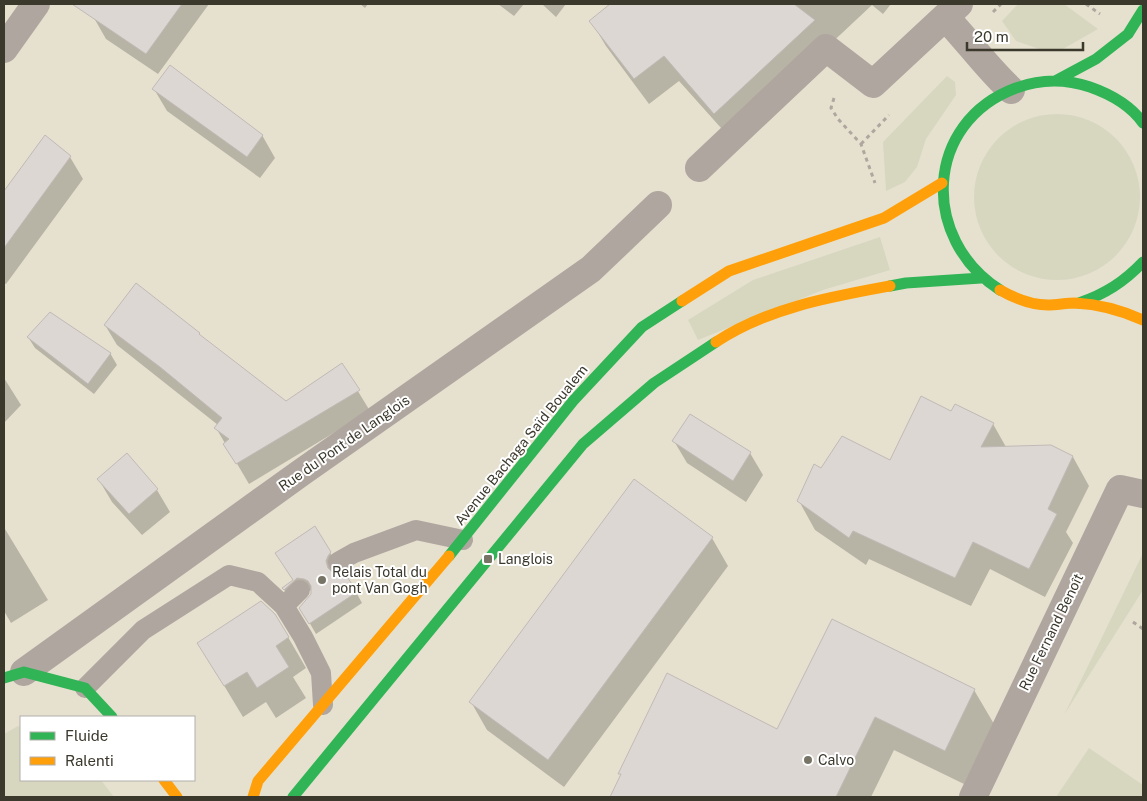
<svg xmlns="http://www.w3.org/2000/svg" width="1147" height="801" font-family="'Public Sans',sans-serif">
<rect width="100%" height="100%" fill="#e6e1cf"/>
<path fill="#d7d7c0" d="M1018 4H1064L1098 29 1063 49H1039L1016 41 1002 21Z
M947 76 955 82 956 95 926 139 917 167 905 182 886 191 883 142Z
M974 197a83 83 0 1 1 166 0a83 83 0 1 1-166 0Z
M880 237 890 270 823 290 698 340 688 320 753 280Z
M1143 553V590L1064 715Z
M18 726 21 727V780H101L114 797H4V734Z
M1089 748 1143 785V797H1056Z"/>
<path fill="#0003" d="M104 4H209L158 74 106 39 94 18Z
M360 4H368L365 8Z
M498 4H524L514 16Z
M542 4H566L556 17Z
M612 4H742L749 13 758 4H891L883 14 872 5 730 138 679 81 649 104 606 46 591 21Z
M154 89 262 135 275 158 260 178 167 111Z
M45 137 70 157 83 179 6 284 4 283V194Z
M105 325 199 333 201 337 286 402 342 365 370 411 249 484 216 428 218 425 117 345Z
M28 337 110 353 117 365 94 394 35 348Z
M4 378 21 405 4 423Z
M952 412 993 424 1006 447 1051 446 1073 457 1089 486 1066 532 1073 543 1045 597 990 569 971 606 869 559 866 565 815 530 799 501 822 470 891 461Z
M674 441 750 453 763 475 746 502 687 463Z
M127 455 157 490 170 512 142 535 112 502 99 480Z
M315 528 337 564 333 568 332 574 356 592 362 603 316 634 301 608 313 594V591L304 589 290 599 283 588 294 581 283 564Z
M5 529 48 600 11 623 4 611Z
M712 538 728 566 564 787 487 730 471 702Z
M288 637 306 668 293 677 306 698 276 718 266 702 243 717 199 644Z
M974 690 994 724 964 784 894 750 871 797H611L621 776 620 774 778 731Z"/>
<path fill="#ddd7d4" stroke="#c0b9b6" d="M72 4H182L146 54Z
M610 4H794L815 20 714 114 664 56 634 79 589 21Z
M170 65 263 135 247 157 152 89Z
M45 135 71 156 4 248V191Z
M136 283 200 333 199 334 286 401 342 363 360 390 236 464 223 444 229 439 214 428 222 418 160 367 104 325Z
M50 312 111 353 88 384 27 337Z
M921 396 951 411 955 404 994 423 981 447 1051 445 1073 456 1048 509 1057 514 1029 569 973 542 955 578 853 531 849 538 797 501 814 464 821 468 842 436 890 460Z
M690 414 751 452 733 481 672 441Z
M127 453 158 489 129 514 97 479Z
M634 479 713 537 548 760 469 702Z
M315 526 331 552 328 556 326 561 328 568 332 572 337 574 344 572 357 592 309 624 299 608 311 594V586L308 581 304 579 297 578 284 590 282 588 293 580 275 553Z
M261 601 275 614 289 637 276 646 289 667 257 688 247 672 224 686 197 643Z
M832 619 975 689 945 751 875 717 836 797H610L621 774H618L667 673 777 729Z"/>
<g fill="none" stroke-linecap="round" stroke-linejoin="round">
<path stroke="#afa79f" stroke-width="3" stroke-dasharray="4 4" stroke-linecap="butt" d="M1086 4 1100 14
M993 12 1001 4
M834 98 831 108 838 119 861 144 875 183
M861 144 889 115
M1133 622 1143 629"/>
<path stroke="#b0a6a0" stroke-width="20" d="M338 562 354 553 416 530 463 540
M300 590 284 606 303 637 321 673 323 705
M85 688 143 630 229 575 258 582 284 606"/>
<path stroke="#b0a6a0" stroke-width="28" d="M946 18C968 41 987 68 1011 90
M4 49 36 4
M699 168 826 48 873 84 959 4
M24 672 302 472 591 269 658 205
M973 797 1120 489 1143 494"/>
<path stroke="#30b455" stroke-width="11" d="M1055 81 1096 59 1128 34 1143 10
M890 286 906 283 981 278
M1000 290C920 239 924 122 1016 88 1040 79 1066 79 1090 87 1110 94 1131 106 1143 123
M1079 303C1105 294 1124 282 1143 262
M449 556 573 401 642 327 682 301
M4 678 24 672 85 688 112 717
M293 797 583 444 654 383 716 342"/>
<path stroke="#ff9f0a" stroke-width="11" d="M1000 290C1014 298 1031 305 1048 305 1057 305 1066 303 1075 303 1097 304 1123 311 1143 320
M682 301 729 271 884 218 942 183
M716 342C767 308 830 297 890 286
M164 780 177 797
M253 797 258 781 449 556"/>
</g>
<g fill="#777365" stroke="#fff" stroke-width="2">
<rect x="483" y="554" width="10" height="10" rx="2.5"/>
<circle cx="322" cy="580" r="5"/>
<circle cx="808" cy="760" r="5"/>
</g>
<g text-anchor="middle" stroke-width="4" stroke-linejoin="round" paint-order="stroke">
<g font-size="14" fill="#3b382c" stroke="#fff">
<text transform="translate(344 443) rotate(-35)" y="5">Rue du Pont de Langlois</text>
<text transform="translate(521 445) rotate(-51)" y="5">Avenue Bachaga Saïd Boualem</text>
<text transform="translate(1051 632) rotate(-64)" y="5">Rue Fernand Benoît</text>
</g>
<g font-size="14" fill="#3b382c" stroke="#fff" text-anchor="start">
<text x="498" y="564">Langlois</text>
<text x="332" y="577">Relais Total du<tspan x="332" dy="16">pont Van Gogh</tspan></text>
<text x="818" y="765">Calvo</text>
</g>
</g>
<rect width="1147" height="801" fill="none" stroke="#3b382c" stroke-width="10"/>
<rect x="20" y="716" width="175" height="65" fill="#ffffff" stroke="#b1afab"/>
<rect x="30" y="732" width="25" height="8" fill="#30b455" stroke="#b1afab"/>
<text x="65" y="741" font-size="15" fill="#3b382c">Fluide</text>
<rect x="30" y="757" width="25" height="8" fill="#ff9f0a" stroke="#b1afab"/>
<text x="65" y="766" font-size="15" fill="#3b382c">Ralenti</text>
<path d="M967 42v8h116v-8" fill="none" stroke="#3b382c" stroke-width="2.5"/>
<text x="974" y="42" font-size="15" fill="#3b382c" stroke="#ffffff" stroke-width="4" paint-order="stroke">20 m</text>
</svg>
